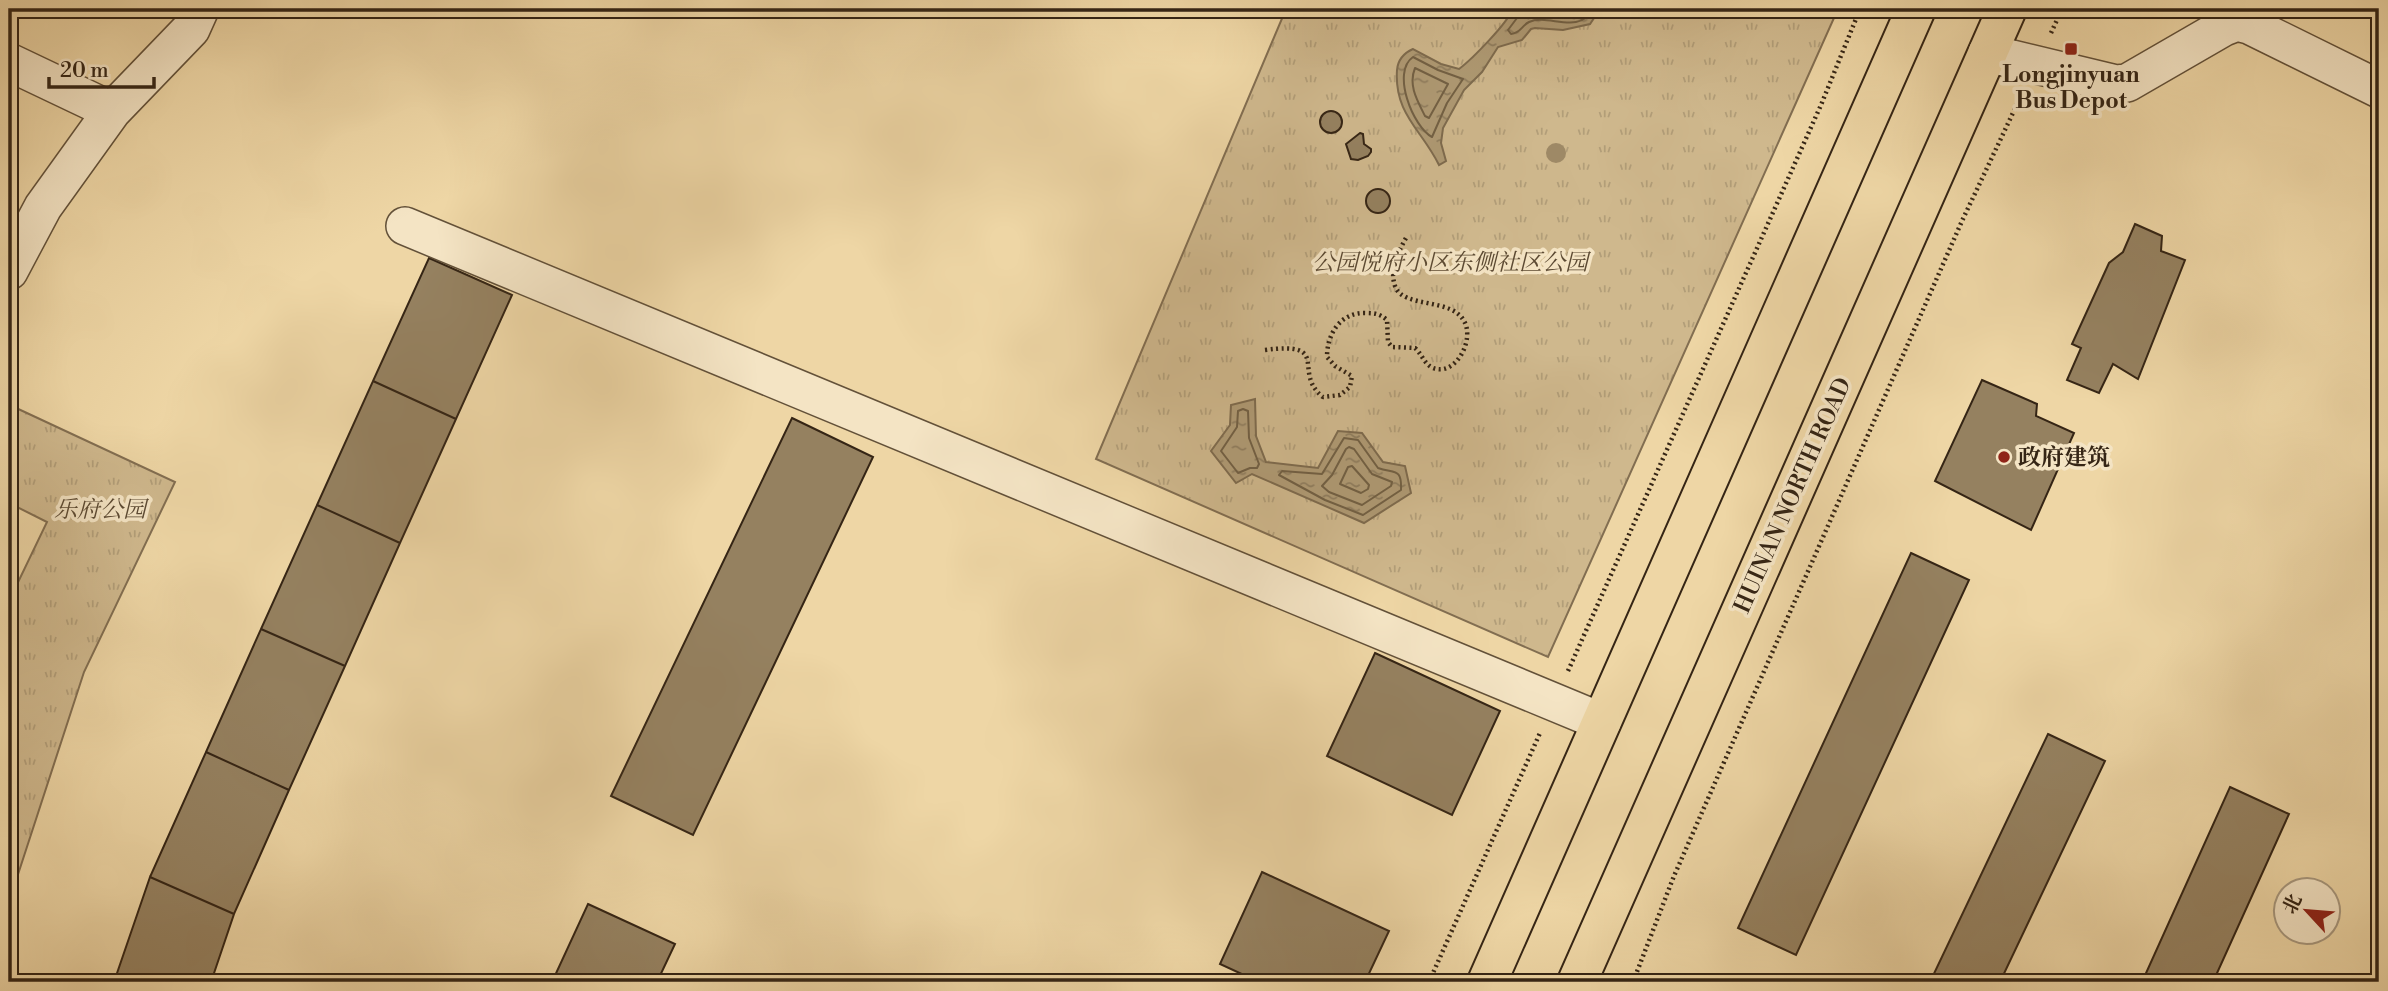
<svg xmlns="http://www.w3.org/2000/svg" width="2388" height="991" font-family="'Libre Bodoni','Noto Serif SC',serif">
<defs>
<pattern id="park-tufts" width="24" height="20" patternUnits="userSpaceOnUse" patternTransform="scale(1.75)"><rect width="24" height="20" fill="#cfb88d"/><path d="M3 7l-1-3M5 7V3M7 7l1-3M15 17l-1-3M17 17v-4M19 17l1-3" fill="none" stroke="#b29e79"/></pattern>
<pattern id="water-ripples" width="26" height="14" patternUnits="userSpaceOnUse" patternTransform="scale(1.75)"><rect width="26" height="14" fill="#af9a74"/><path d="M2 4q2-2 4 0t4 0M15 11q2-2 4 0t4 0" fill="none" stroke="#8f7d5e"/></pattern>
</defs>
<rect width="100%" height="100%" fill="#eed6a5"/>
<filter id="stains"><feTurbulence type="fractalNoise" baseFrequency=".00286" numOctaves="4"/><feColorMatrix values="0 0 0 0 .2 0 0 0 0 .09 0 0 0 0 .02 0 0 0 .5 -.17"/></filter>
<radialGradient id="worn" r=".72"><stop offset=".6" stop-color="#630" stop-opacity="0"/><stop offset="1" stop-color="#630" stop-opacity=".3"/></radialGradient>
<path fill="url(#park-tufts)" stroke="#826e51" stroke-width="2" d="M1286 9H1838L1548 657 1096 459Z
M14 407 175 482 84 672 9 902V601L47 522 9 503V417Z"/>
<path fill="url(#water-ripples)" stroke="#7e6b4e" stroke-width="2" d="M1512 9H1600L1590 24 1563 30 1535 28 1531 29 1522 40 1498 47 1482 72 1464 90 1443 128 1441 143 1446 161 1439 165C1422 130 1394 114 1397 70 1398 59 1404 53 1413 49L1441 64 1459 69C1471 60 1510 21 1512 9Z
M1255 399 1256 436 1266 462 1318 468 1338 431 1362 433 1383 462 1405 466 1411 493 1364 523 1252 474 1236 483 1211 451 1230 425 1231 405Z"/>
<g fill="none" stroke-linecap="round" stroke-linejoin="round">
<path stroke="#726044" stroke-width="2" d="M1519 9 1517 18 1508 30 1511 34C1521 33 1521 26 1529 22 1548 13 1579 36 1592 9
M1413 57 1438 70 1463 79 1447 103 1432 137C1413 127 1391 72 1413 57Z
M1415 68 1448 84 1429 118 1425 116C1417 100 1408 85 1415 68Z
M1243 409 1248 411 1249 438 1259 464 1257 468H1250L1238 473 1221 451 1237 427 1238 411Z
M1344 438 1358 440 1378 468C1394 474 1402 467 1401 490L1363 515 1325 500 1279 475 1282 471 1322 474Z
M1349 447 1354 449 1372 474 1392 482 1391 486 1362 505 1329 492 1322 486 1332 475 1346 449Z
M1352 466 1369 485 1368 489 1361 493 1340 484 1348 467Z"/>
</g>
<path fill="#958160" stroke="#352515" stroke-width="2" d="M1320 122a11 11 0 1 1 22 0a11 11 0 1 1-22 0Z
M1360 133 1363 134 1364 144 1371 149V152L1368 156 1358 160 1351 159 1346 144Z
M1366 201a12 12 0 1 1 24 0a12 12 0 1 1-24 0Z
M2135 224 2162 236 2161 251 2185 260 2138 379 2113 364 2099 393 2067 380 2081 348 2072 344 2109 263 2123 252Z
M429 258 512 295 456 419 373 381Z
M1982 380 2037 404 2036 416 2074 433 2031 530 1935 481Z
M373 381 456 419 400 543 317 505Z
M792 418 873 457 693 835 611 796Z
M317 505 400 543 345 666 261 629Z
M1911 553 1969 580 1796 955 1738 928Z
M261 629 345 666 289 790 206 752Z
M1375 653 1500 711 1452 815 1327 756Z
M2048 734 2105 761 2000 982H1930Z
M206 752 289 790 234 914 150 877Z
M2230 787 2289 814 2213 982H2142Z
M1262 872 1389 931 1365 982H1259L1220 964Z
M150 877 234 914 211 982H114Z
M588 904 675 944 657 982H552Z"/>
<g fill="none" stroke-linecap="round" stroke-linejoin="round">
<g stroke="#635139" stroke-width="40">
<path id="minor" d="M1987 53 2116 84 2127 83 2224 27 2237 22 2249 25 2379 89
M9 62 112 111
M405 226 1602 722
M9 271 43 207 112 111 191 29 200 9"/>
</g>
<g stroke="#352515" stroke-width="42">
<path id="major" d="M1487 982 1916 9
M1577 982 2007 9"/>
</g>
<path stroke="#352515" stroke-width="4.5" stroke-dasharray="2 3.5" stroke-linecap="butt" d="M2051 33 2062 9
M1265 350C1333 341 1291 372 1323 397L1340 395 1350 387 1352 376 1335 366 1327 357C1327 333 1341 312 1366 313 1375 313 1380 314 1387 320L1388 342 1392 347 1415 348C1422 354 1424 364 1433 368 1456 377 1475 339 1464 321 1451 297 1403 309 1395 286 1389 268 1399 251 1407 236
M1568 671 1821 105 1860 9
M1429 982 1540 733
M1633 982 1674 876 1962 221 2020 98"/>
<use href="#minor" stroke="#f4e4c4" stroke-width="37"/>
<use href="#major" stroke="#eed6a5" stroke-width="38"/>
</g>
<circle fill="#9e8966" cx="1556" cy="153" r="10"/>
<g fill="#8f2418" stroke="#f4e4c4" stroke-width="2.5">
<rect x="2064" y="42" width="14" height="14" rx="3.5"/>
<circle cx="2004" cy="457" r="7"/>
</g>
<g text-anchor="middle" stroke-width="7" stroke-linejoin="round" paint-order="stroke">
<g font-size="23" font-weight="bold" fill="#352515" stroke="#f4e4c4">
<text x="2071" y="82">Longjinyuan<tspan x="2071" dy="26">Bus Depot</tspan></text>
<text x="2018" y="465" text-anchor="start">政府建筑</text>
</g>
<g font-size="23" font-style="italic" fill="#5c4a33" stroke="#f4e4c4">
<text x="1450" y="270">公园悦府小区东侧社区公园</text>
<text x="100" y="517">乐府公园</text>
</g>
<g font-size="23" fill="#352515" stroke="#f4e4c4">
<text transform="translate(1792 495) rotate(-66)" y="8">HUINAN NORTH ROAD</text>
</g>
</g>
<rect width="2388" height="991" fill="none" stroke="#eed6a5" stroke-width="35"/>
<rect x="10" y="10" width="2367" height="970" fill="none" stroke="#352515" stroke-width="3.5"/>
<rect x="18" y="18" width="2353" height="956" fill="none" stroke="#352515" stroke-width="2"/>
<g transform="translate(2307 911) rotate(296)"><circle r="33" fill="#f4e4c4" stroke="#a8987e" stroke-width="2"/>
<path d="M0-5L12 26L0 18L-12 26Z" fill="#8f2418"/>
<text y="-10" font-size="19" font-weight="bold" text-anchor="middle" fill="#352515">北</text>
</g>
<path d="M49 77v10h105v-10" fill="none" stroke="#352515" stroke-width="3.5"/>
<text x="60" y="77" font-size="21" fill="#352515" stroke="#f4e4c4" stroke-width="5" paint-order="stroke">20 m</text>
<rect width="100%" height="100%" filter="url(#stains)"/>
<rect width="100%" height="100%" fill="url(#worn)"/>
</svg>
